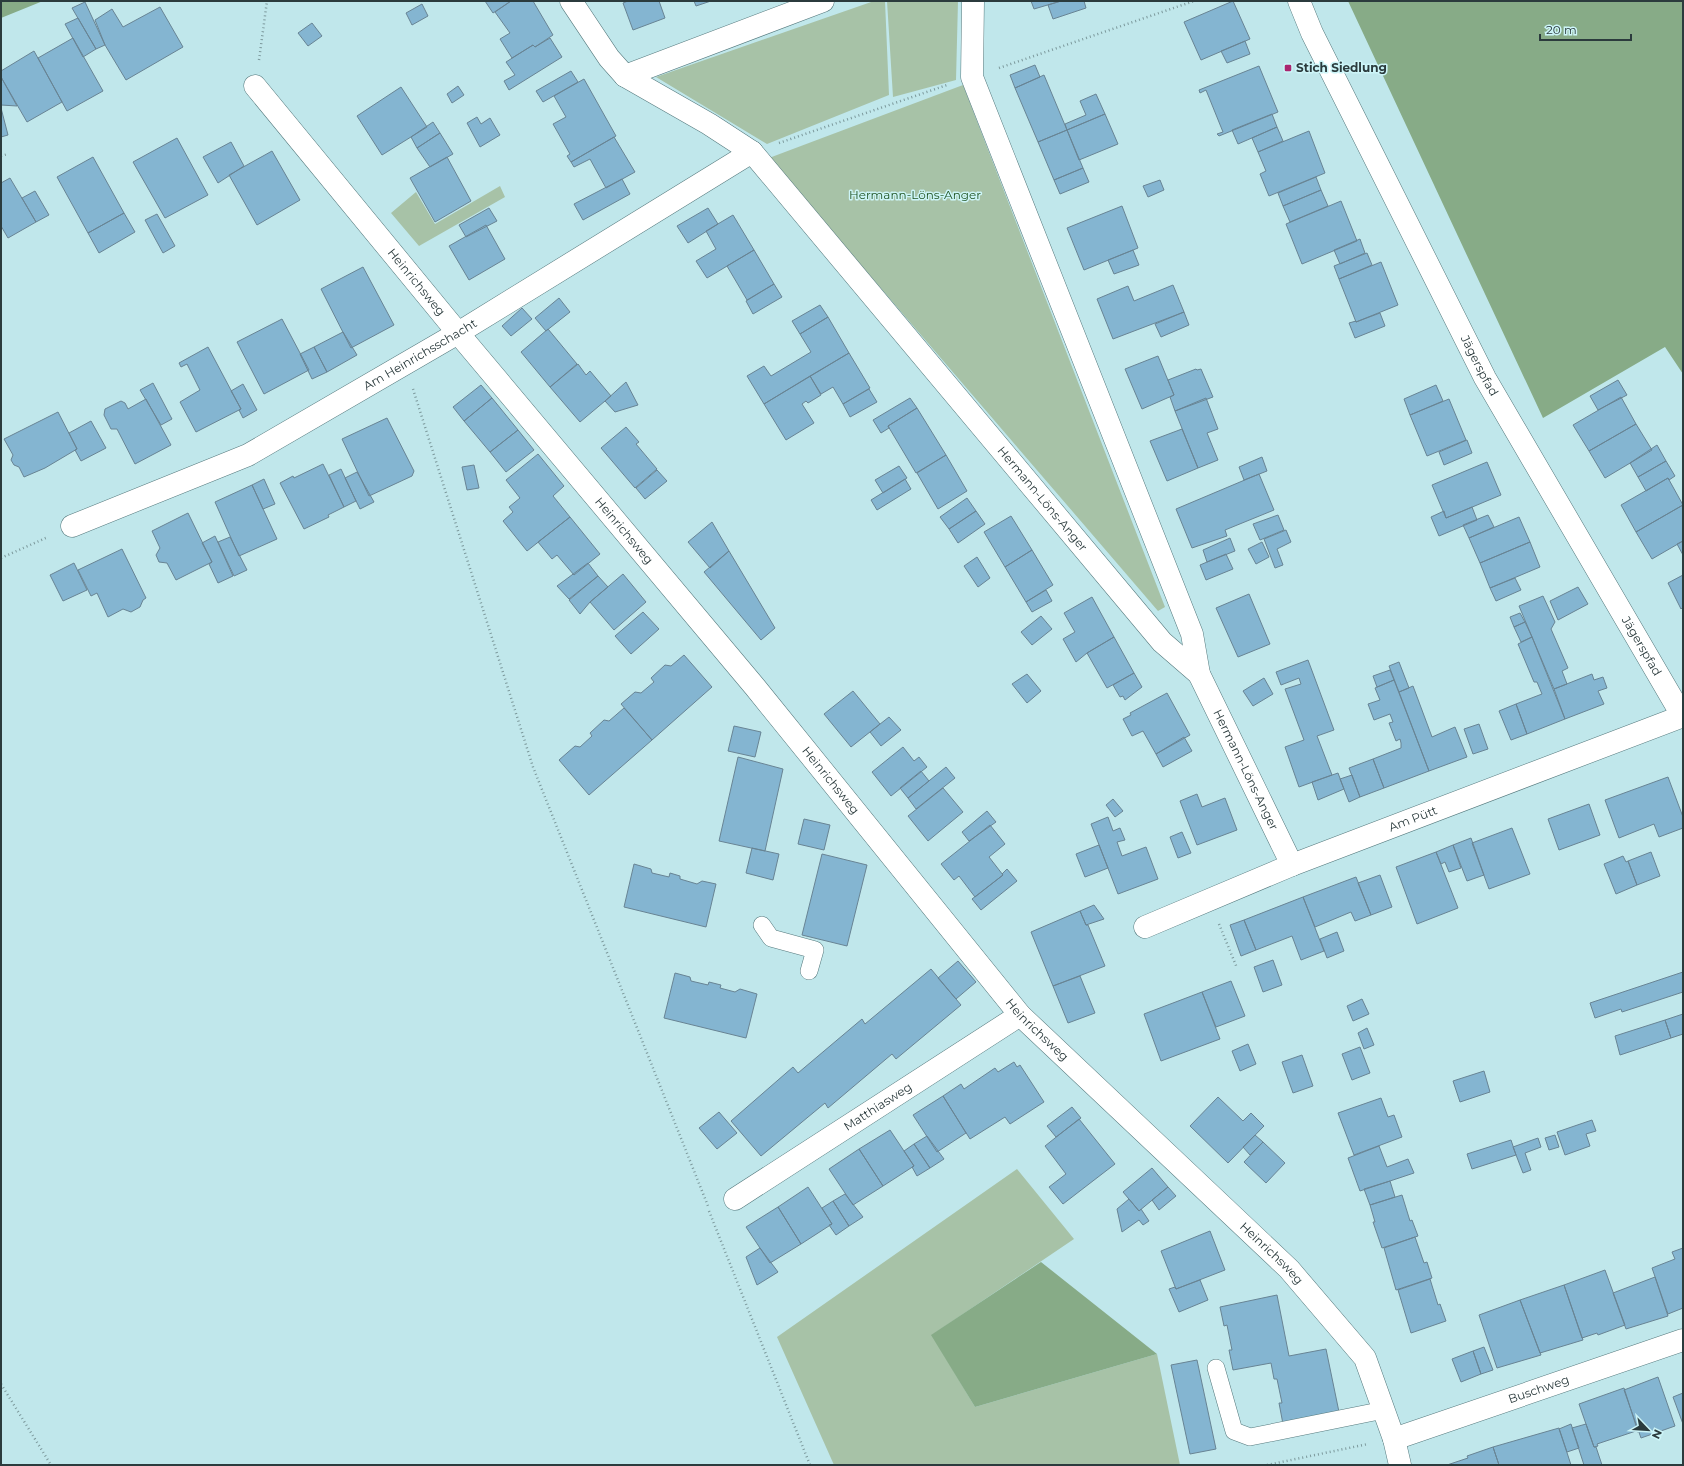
<svg xmlns="http://www.w3.org/2000/svg" width="1684" height="1466" font-family="Montserrat,sans-serif">
<rect width="100%" height="100%" fill="#c0e7eb"/>
<path fill="#a7c2a7" d="M874 1H885L889 95 767 144 656 77Z
M887 1H958L956 80 893 97Z
M963 85 1165 607 1158 611 769 158Z
M500 186 505 197 419 246 391 213 416 192 435 224Z
M1017 1169 1074 1239 932 1335 975 1407 1157 1354 1180 1465H834L777 1337Z"/>
<path fill="#87ab87" d="M1 1H43L1 18Z
M1348 1H1683V374L1665 347 1543 418Z
M1041 1262 1157 1354 975 1407 931 1335Z"/>
<path fill="#84b5d1" stroke="#688494" d="M485 1H511L493 13Z
M511 1H533L553 35 535 47 533 45 512 58 500 39 510 33 495 12Z
M628 1H659L665 18 633 30 623 3Z
M694 1H711L696 6Z
M1031 1H1061L1034 9Z
M1061 1H1084L1086 8 1053 19 1048 5Z
M1233 1 1250 39 1201 60 1184 22Z
M85 2 105 45 96 49 72 8Z
M422 4 428 16 412 25 406 13Z
M160 7 183 47 126 80 105 45 95 20 112 9 123 27Z
M78 18 96 49 83 57 65 24Z
M312 23 322 36 308 46 298 33Z
M73 38 103 91 67 111 38 58Z
M550 38 562 57 509 90 504 81 515 75 506 62 533 45 535 47Z
M1245 41 1250 54 1227 63 1221 51Z
M34 51 62 102 27 122 1 77V71Z
M1035 65 1040 77 1015 88 1010 75Z
M1259 66 1278 112 1219 136 1217 134 1223 132 1206 90 1200 93 1199 90Z
M571 71 578 82 543 102 536 91Z
M1044 75 1067 130 1038 142 1015 88Z
M1 77 17 106 1 105Z
M584 79 616 136 571 162 567 156 570 154 553 124 566 117 554 96Z
M458 86 464 95 452 103 447 94Z
M401 87 427 127 382 155 357 116Z
M1096 94 1105 114 1067 130 1065 124 1086 115 1080 101Z
M1 108 8 135 1 137Z
M1105 114 1118 144 1079 160 1067 130Z
M1272 114 1277 127 1238 144 1232 130Z
M477 117 481 124 490 118 500 135 480 147 467 123Z
M433 122 440 133 417 148 411 137Z
M1277 127 1283 141 1258 152 1252 138Z
M1067 130 1083 168 1054 180 1038 142Z
M1309 131 1325 173 1269 196 1260 174 1266 171 1258 152Z
M440 133 453 154 430 167 417 148Z
M614 137 635 172 606 188 590 159 574 167 571 162Z
M177 138 208 195 165 218 133 162Z
M231 142 244 166 218 183 203 157Z
M272 151 300 200 257 225 229 175Z
M93 157 124 213 88 233 57 177Z
M447 157 471 201 435 222 410 178Z
M1083 168 1089 182 1060 194 1054 180Z
M1316 177 1321 190 1283 206 1278 193Z
M10 178 36 222 8 238 1 226V183Z
M622 179 630 194 583 220 574 204Z
M1160 180 1164 190 1148 197 1143 186Z
M1321 190 1328 206 1290 222 1283 206Z
M35 191 49 215 36 222 22 198Z
M1341 201 1357 241 1302 264 1286 224Z
M1122 206 1138 248 1084 270 1067 228Z
M489 208 497 221 466 237 459 225Z
M708 208 718 224 688 243 677 226Z
M124 213 135 232 99 253 88 233Z
M157 214 175 246 163 253 145 220Z
M733 215 754 250 707 278 696 261 716 249 706 231Z
M486 225 505 259 469 280 449 246Z
M1360 239 1365 253 1340 264 1334 250Z
M754 250 774 284 747 300 727 266Z
M1133 250 1139 265 1114 274 1108 260Z
M1367 253 1372 265 1339 279 1334 266Z
M1381 262 1398 305 1356 322 1339 279Z
M363 267 394 325 351 348 321 289Z
M774 284 782 297 753 314 746 301Z
M1173 285 1184 312 1113 339 1097 299 1128 286 1134 301Z
M559 298 570 312 546 331 535 318Z
M820 305 828 317 800 334 792 321Z
M522 308 532 319 511 336 502 326Z
M1184 312 1189 325 1161 337 1155 324Z
M1380 313 1385 326 1355 338 1349 323 1356 321V322Z
M828 317 849 353 764 404 747 376 764 366 771 376 811 352 800 334Z
M282 319 309 370 264 394 237 342Z
M548 329 577 364 550 387 521 352Z
M343 332 357 355 327 372 314 347Z
M208 347 241 409 196 432 180 402 200 390 187 364 181 367 179 363Z
M314 347 327 372 312 379 300 354Z
M849 353 870 388 843 404 833 387 821 394 810 376Z
M1158 356 1174 395 1142 409 1125 369Z
M578 364 586 375 590 371 611 396 580 422 550 387Z
M1196 369 1197 370 1201 369 1213 397 1175 411 1170 397 1174 395 1168 380Z
M810 376 821 395 808 403 806 401 802 404 814 423 786 440 764 404Z
M1618 380 1627 395 1598 410 1590 396Z
M626 382 638 405 615 412 605 401Z
M153 383 172 419 161 425 140 390Z
M243 384 257 410 243 418 239 410 241 409 231 391Z
M481 385 492 398 464 421 453 407Z
M1436 385 1443 401 1410 415 1404 399Z
M869 389 877 402 850 417 843 404Z
M1621 397 1636 424 1589 451 1573 425Z
M492 398 518 430 490 452 464 421Z
M910 398 917 408 888 426 889 428 881 433 873 420Z
M1206 398 1218 429 1207 433 1218 460 1198 468 1175 411Z
M146 399 171 445 135 464 117 429H111L104 415 105 409 121 401 125 403 128 409Z
M1449 399 1466 440 1427 456 1410 415Z
M917 408 946 455 916 473 888 426Z
M58 412 77 449 45 468 24 477 19 467 14 465 11 460 13 455 4 439Z
M387 418 414 471 412 476 369 496 342 439Z
M91 421 106 448 81 461 75 450 77 449 69 433Z
M1636 424 1652 450 1605 478 1589 451Z
M626 427 639 442 636 444 657 469 635 488 601 448Z
M1182 429 1198 468 1167 481 1150 441Z
M518 430 534 450 506 472 490 452Z
M1467 440 1472 453 1444 465 1439 452Z
M1657 445 1666 461 1638 477 1630 463Z
M538 454 564 486 553 496 570 517 527 551 503 521 513 512 509 507 520 498 506 480Z
M946 455 967 491 938 509 917 473Z
M1262 457 1267 471 1244 480 1239 467Z
M1666 461 1675 476 1669 480 1668 478 1646 491 1638 477Z
M1487 462 1501 495 1446 518 1432 485Z
M323 464 344 507 328 515 329 517 304 529 280 483 293 476 294 478Z
M474 465 479 488 467 490 462 467Z
M899 466 907 478 883 493 875 480Z
M341 469 356 501 344 507 329 475Z
M657 470 667 481 645 499 636 488Z
M357 472 374 502 360 509 345 478Z
M1259 474 1274 510 1225 530 1227 536 1192 548 1176 509Z
M1668 478 1683 505 1636 532 1621 505Z
M264 479 275 504 263 509 252 485Z
M905 479 911 489 877 510 871 500Z
M252 485 277 539 239 556 215 502Z
M967 498 976 511 949 529 940 517Z
M1683 505V541L1652 559 1636 532Z
M1472 507 1477 520 1439 536 1431 517 1444 511 1446 518Z
M976 511 985 524 958 543 949 529Z
M188 513 212 562 176 580 167 563 159 562 156 555 160 548 152 531Z
M1278 515 1284 530 1260 540 1253 524Z
M1488 515 1494 527 1469 538 1463 525Z
M1011 516 1032 550 1005 567 984 532Z
M570 517 600 554 574 575 557 555 552 559 538 542Z
M1519 517 1530 542 1480 563 1469 538Z
M712 522 729 551 710 568 688 542Z
M1286 530 1291 542 1277 549 1283 565 1275 568 1264 539Z
M215 536 233 576 218 583 209 564 212 562 202 543Z
M230 537 247 570 234 576 218 542Z
M1230 538 1235 551 1207 562 1203 550Z
M1683 541V555L1677 544Z
M1262 542 1269 557 1256 564 1248 549Z
M1530 542 1540 567 1490 588 1480 563Z
M122 549 146 598 143 600 140 607 131 612 123 609 108 617 97 593 91 596 78 570Z
M1032 550 1053 585 1026 602 1005 567Z
M729 551 775 628 761 640 704 572Z
M1226 554 1233 569 1206 580 1200 565Z
M977 557 990 578 978 587 964 566Z
M74 563 87 590 63 601 50 575Z
M588 563 598 576 569 599 557 586Z
M623 574 646 602 614 630 590 602Z
M1683 575V607L1681 609 1668 583Z
M598 576 608 587 590 602 580 614 569 600Z
M1515 578 1521 590 1496 601 1490 588Z
M1578 587 1588 604 1558 620 1550 601Z
M1046 590 1052 601 1032 612 1026 602Z
M1249 594 1270 644 1238 657 1216 608Z
M1543 596 1555 622 1551 629 1568 668 1562 671 1567 684 1554 689 1519 606Z
M1092 597 1114 637 1087 653 1076 662 1063 639 1075 632 1064 613Z
M643 612 659 629 631 654 615 636Z
M1520 613 1525 622 1514 627 1510 617Z
M1041 616 1052 629 1032 645 1021 632Z
M1525 622 1532 637 1521 642 1514 627Z
M1114 637 1134 673 1107 688 1087 653Z
M1532 637 1565 719 1527 734 1516 704 1542 694 1537 682H1534L1518 644Z
M684 655 712 687 652 740 621 704 635 692 641 693 654 682 651 678 665 665 671 666Z
M1308 660 1334 730 1317 736 1332 775 1299 787 1285 747 1304 740 1285 689 1301 684 1299 678 1281 685 1276 672Z
M1399 662 1409 688 1399 692 1389 666Z
M1390 670 1394 680 1377 687 1373 676Z
M1134 673 1142 687 1125 700 1123 696 1120 697 1113 685Z
M1027 674 1041 691 1027 703 1012 684Z
M1592 674 1594 680 1603 677 1607 688 1598 691 1604 704 1565 719 1554 689Z
M1264 678 1273 694 1253 706 1243 691Z
M1394 680 1429 771 1384 788 1373 759 1401 748V743L1400 739 1396 741 1389 723 1393 722 1390 714 1374 720 1368 704 1380 700 1375 688Z
M1413 686 1432 737 1455 727 1467 757 1429 771 1399 692Z
M853 691 880 724 851 747 824 714Z
M1167 693 1190 735 1156 754 1143 731 1132 736 1123 719 1131 715 1130 713Z
M1516 704 1527 734 1511 740 1499 711Z
M624 708 652 740 589 795 559 760 575 746 580 747 592 736 590 733 604 720 609 721Z
M889 717 901 730 881 746 870 732Z
M1479 724 1488 749 1473 754 1464 729Z
M734 726 761 732 755 757 728 751Z
M1184 737 1192 751 1163 767 1156 754Z
M903 747 914 761 919 757 927 767 891 796 872 772Z
M738 757 783 769 765 851 719 841Z
M1373 759 1384 788 1360 797 1349 768Z
M946 767 955 778 916 809 908 798Z
M921 771 929 781 908 798 900 788Z
M1338 773 1344 789 1318 800 1312 782Z
M1352 775 1360 797 1349 802 1340 779Z
M1668 777 1683 817V828L1659 837 1654 824 1619 838 1605 800Z
M943 788 963 812 928 841 908 816Z
M1197 794 1202 807 1225 798 1237 830 1197 845 1180 801Z
M1113 799 1123 811 1115 817 1106 805Z
M1589 804 1600 835 1559 850 1548 819Z
M987 811 996 822 969 841 962 832Z
M1108 817 1113 831 1120 828 1125 840 1117 842 1122 856 1146 847 1158 879 1118 894 1091 824Z
M804 819 830 825 824 850 798 844Z
M990 825 1005 844 989 857 1003 875 975 897 959 876 954 880 941 864Z
M1512 828 1530 874 1489 889 1472 843Z
M1182 832 1191 853 1178 858 1170 837Z
M1471 838 1484 875 1467 881 1453 845Z
M1099 845 1108 868 1085 877 1076 854Z
M1453 845 1461 868 1449 872 1445 862 1441 864 1436 852Z
M752 848 779 854 773 880 746 873Z
M1436 852 1458 908 1417 924 1396 867Z
M1651 852 1660 876 1637 885 1628 861Z
M822 854 867 865 847 946 802 935Z
M1623 856 1626 862 1628 861 1637 885 1616 894 1604 864Z
M634 864 651 869 652 873 669 877 670 873 680 876V879L697 884 702 881 716 884 706 927 624 907Z
M1007 869 1017 881 981 910 972 899 1003 875 1002 874Z
M1380 875 1392 907 1371 915 1358 883Z
M1356 877 1371 915 1355 921 1351 912 1315 927 1303 897Z
M1303 897 1324 951 1301 960 1292 936 1256 950 1244 920Z
M1094 905 1104 919 1086 925 1080 911Z
M1080 911 1086 925H1088L1105 966 1053 986 1031 932Z
M1244 920 1256 950 1241 956 1230 925Z
M1337 932 1344 951 1327 958 1320 939Z
M1273 960 1282 985 1263 992 1254 967Z
M958 961 976 982 956 999 938 978Z
M931 969 961 1005 896 1059 892 1054 828 1108 825 1103 761 1156 731 1121 793 1067 798 1073 862 1019 865 1024Z
M1683 972V992L1622 1012 1621 1009 1595 1018 1590 1003Z
M675 973 690 977 691 981 708 985 709 982 721 985 720 988 735 992 740 989 757 994 746 1038 664 1018Z
M1080 976 1095 1013 1068 1023 1053 986Z
M1231 981 1245 1016 1216 1027 1202 992Z
M1202 992 1220 1039 1161 1061 1144 1014Z
M1362 999 1369 1014 1353 1021 1347 1006Z
M1683 1014V1034L1671 1038 1665 1020Z
M1665 1020 1671 1038 1620 1055 1615 1036Z
M1367 1028 1374 1045 1364 1049 1358 1033Z
M1248 1044 1256 1064 1240 1071 1232 1051Z
M1360 1047 1370 1073 1352 1080 1342 1054Z
M1302 1055 1313 1086 1293 1093 1282 1062Z
M1014 1062 1017 1067 1020 1065 1044 1102 1010 1124 1005 1117 970 1139 943 1096 961 1084 964 1089 995 1068 998 1072Z
M1484 1071 1490 1092 1460 1102 1453 1081Z
M943 1096 966 1133 937 1152 913 1115Z
M1218 1097 1243 1121 1251 1113 1264 1126 1228 1163 1190 1126Z
M1381 1098 1388 1117 1394 1115 1402 1137 1354 1155 1338 1113Z
M1072 1107 1081 1118 1056 1137 1047 1126Z
M719 1112 737 1133 717 1149 699 1128Z
M1079 1119 1115 1164 1063 1204 1049 1187 1066 1174 1045 1146Z
M1592 1120 1596 1131 1586 1134 1590 1146 1565 1155 1557 1132Z
M890 1130 914 1166 883 1186 859 1149Z
M1255 1135 1263 1142 1250 1155 1243 1147Z
M1555 1135 1559 1147 1549 1150 1545 1138Z
M927 1136 944 1159 930 1168 914 1144Z
M1538 1138 1541 1147 1525 1153 1531 1170 1523 1173 1513 1147Z
M1511 1140 1516 1155 1472 1169 1467 1154Z
M1263 1142 1285 1163 1266 1183 1244 1162Z
M914 1144 930 1168 917 1176 912 1167 914 1166 904 1151Z
M1379 1146 1387 1167 1408 1159 1414 1173 1360 1191 1348 1158Z
M859 1149 883 1186 853 1205 829 1169Z
M1152 1168 1168 1187 1139 1211 1123 1192Z
M1390 1181 1395 1197 1370 1205 1364 1189Z
M808 1187 832 1224 801 1244 778 1207Z
M1168 1187 1176 1196 1159 1210 1152 1200Z
M845 1194 863 1217 849 1226 833 1201Z
M1402 1195 1410 1221 1412 1220 1418 1236 1382 1248 1373 1222H1375L1370 1205Z
M1129 1199 1139 1211 1141 1209 1149 1221 1143 1225 1139 1220 1122 1232 1117 1209Z
M833 1201 849 1226 836 1235 829 1225 832 1224 822 1208Z
M778 1207 801 1244 770 1263 746 1227Z
M1210 1231 1225 1270 1176 1289 1161 1251Z
M1415 1237 1424 1263 1427 1262 1432 1278 1396 1290 1384 1248Z
M760 1248 778 1272 757 1285 746 1257Z
M1683 1248V1308L1668 1314 1652 1268 1675 1259 1672 1252Z
M1605 1270 1625 1325 1598 1335 1597 1333 1582 1338 1564 1285Z
M1655 1277 1668 1316 1626 1329 1613 1293Z
M1430 1279 1438 1305 1440 1304 1446 1321 1411 1333 1398 1290Z
M1200 1280 1208 1300 1179 1312 1169 1289 1175 1287 1176 1289Z
M1564 1285 1583 1340 1540 1353 1520 1300Z
M1277 1295 1289 1356 1326 1349 1339 1412 1283 1424 1279 1403H1282L1277 1379H1274L1271 1363 1233 1370 1229 1350H1232L1227 1325 1224 1326 1220 1307Z
M1520 1300 1541 1355 1497 1368 1479 1315Z
M1484 1347 1493 1370 1481 1374 1473 1351Z
M1473 1351 1481 1374 1461 1382 1452 1359Z
M1197 1360 1216 1449 1190 1454 1171 1365Z
M1658 1377 1675 1426 1641 1438 1624 1390Z
M1624 1388 1638 1432 1636 1431 1597 1444 1598 1446 1594 1447 1579 1404Z
M1683 1393V1424L1673 1397Z
M1571 1424 1579 1448 1567 1452 1559 1429Z
M1586 1424 1594 1447H1596L1602 1465H1584L1572 1428Z
M1559 1428 1571 1465H1499L1493 1447Z
M1493 1447 1499 1465H1447L1468 1458 1467 1456Z"/>
<g fill="none" stroke-linecap="round" stroke-linejoin="round">
<g stroke="#55797d" stroke-width="18">
<path id="lane" d="M762 925 771 938 815 950 809 971
M1216 1368 1234 1431 1250 1437 1384 1410"/>
</g>
<g stroke="#55797d" stroke-width="23">
<g id="street">
<path id="s1" d="M571 1 609 58 625 76 709 124 752 152 1162 642 1199 674"/>
<path id="s2" d="M973 1 972 77 1192 634 1199 674 1292 865"/>
<path id="s3" d="M1299 1 1312 33 1485 378 1683 717"/>
<path d="M625 76 823 1"/>
<path id="s4" d="M255 86 458 333 755 687 1020 1015 1289 1269 1365 1358 1394 1439 1400 1465"/>
<path id="s5" d="M72 526 248 455 458 333 752 152"/>
<path id="s6" d="M1145 927 1292 865 1683 716"/>
<path id="s7" d="M735 1199 1020 1015"/>
<path id="s8" d="M1394 1439 1683 1340"/>
</g>
</g>
<path stroke="#7c999c" stroke-width="2.5" stroke-dasharray="1 3" stroke-linecap="butt" d="M259 60 267 1
M999 68 1194 1
M779 143 947 85
M1 156 8 154
M413 389 533 767 708 1206
M1 558 48 537
M1219 924 1237 968
M709 1211 810 1465
M1 1384 51 1465
M1267 1465 1368 1444"/>
<use href="#lane" stroke="#fff" stroke-width="17"/>
<use href="#street" stroke="#fff" stroke-width="22"/>
</g>
<rect fill="#aa256f" stroke="#cdf5f8" stroke-width="1.5" x="1284" y="64" width="8" height="8" rx="2"/>
<g text-anchor="middle" stroke-width="3" stroke-linejoin="round" paint-order="stroke">
<g font-size="12" font-weight="bold" fill="#2b3b3d" stroke="#cdf5f8" text-anchor="start">
<text x="1296" y="72">Stich Siedlung</text>
</g>
<g font-size="12" fill="#205423" stroke="#cdf5f8">
<text x="915" y="199">Hermann-Löns-Anger</text>
</g>
<g font-size="12" fill="#2b3b3d" stroke="#cdf5f8">
<text dy="4" stroke="none"><textPath href="#s4" startOffset="254">Heinrichsweg</textPath></text>
<text dy="4" stroke="none"><textPath href="#s5" startOffset="389">Am Heinrichsschacht</textPath></text>
<text dy="4" stroke="none"><textPath href="#s3" startOffset="407">Jägerspfad</textPath></text>
<text dy="4" stroke="none"><textPath href="#s1" startOffset="693">Hermann-Löns-Anger</textPath></text>
<text dy="4" stroke="none"><textPath href="#s4" startOffset="578">Heinrichsweg</textPath></text>
<text dy="4" stroke="none"><textPath href="#s3" startOffset="731">Jägerspfad</textPath></text>
<text dy="4" stroke="none"><textPath href="#s2" startOffset="822">Hermann-Löns-Anger</textPath></text>
<text dy="4" stroke="none"><textPath href="#s4" startOffset="902">Heinrichsweg</textPath></text>
<text dy="4" stroke="none"><textPath href="#s6" startOffset="289">Am Pütt</textPath></text>
<text dy="4" stroke="none"><textPath href="#s4" startOffset="1226">Heinrichsweg</textPath></text>
<text dy="4" stroke="none"><textPath href="#s7" startOffset="170">Matthiasweg</textPath></text>
<text dy="4" stroke="none"><textPath href="#s4" startOffset="1550">Heinrichsweg</textPath></text>
<text dy="4" stroke="none"><textPath href="#s8" startOffset="153">Buschweg</textPath></text>
</g>
</g>
<rect width="1684" height="1466" fill="none" stroke="#2b3b3d" stroke-width="4"/>
<g transform="translate(1648 1430) rotate(115)" stroke="#cdf5f8" stroke-width="3" paint-order="stroke">
<path d="M0-3L7 15L0 10L-7 15Z" fill="#2b3b3d"/>
<text y="-6" font-size="11" font-weight="bold" text-anchor="middle" fill="#2b3b3d">N</text>
</g>
<path d="M1540 34v6h91v-6" fill="none" stroke="#2b3b3d" stroke-width="2"/>
<text x="1546" y="34" font-size="12" fill="#2b3b3d" stroke="#cdf5f8" stroke-width="3" paint-order="stroke">20 m</text>
</svg>
